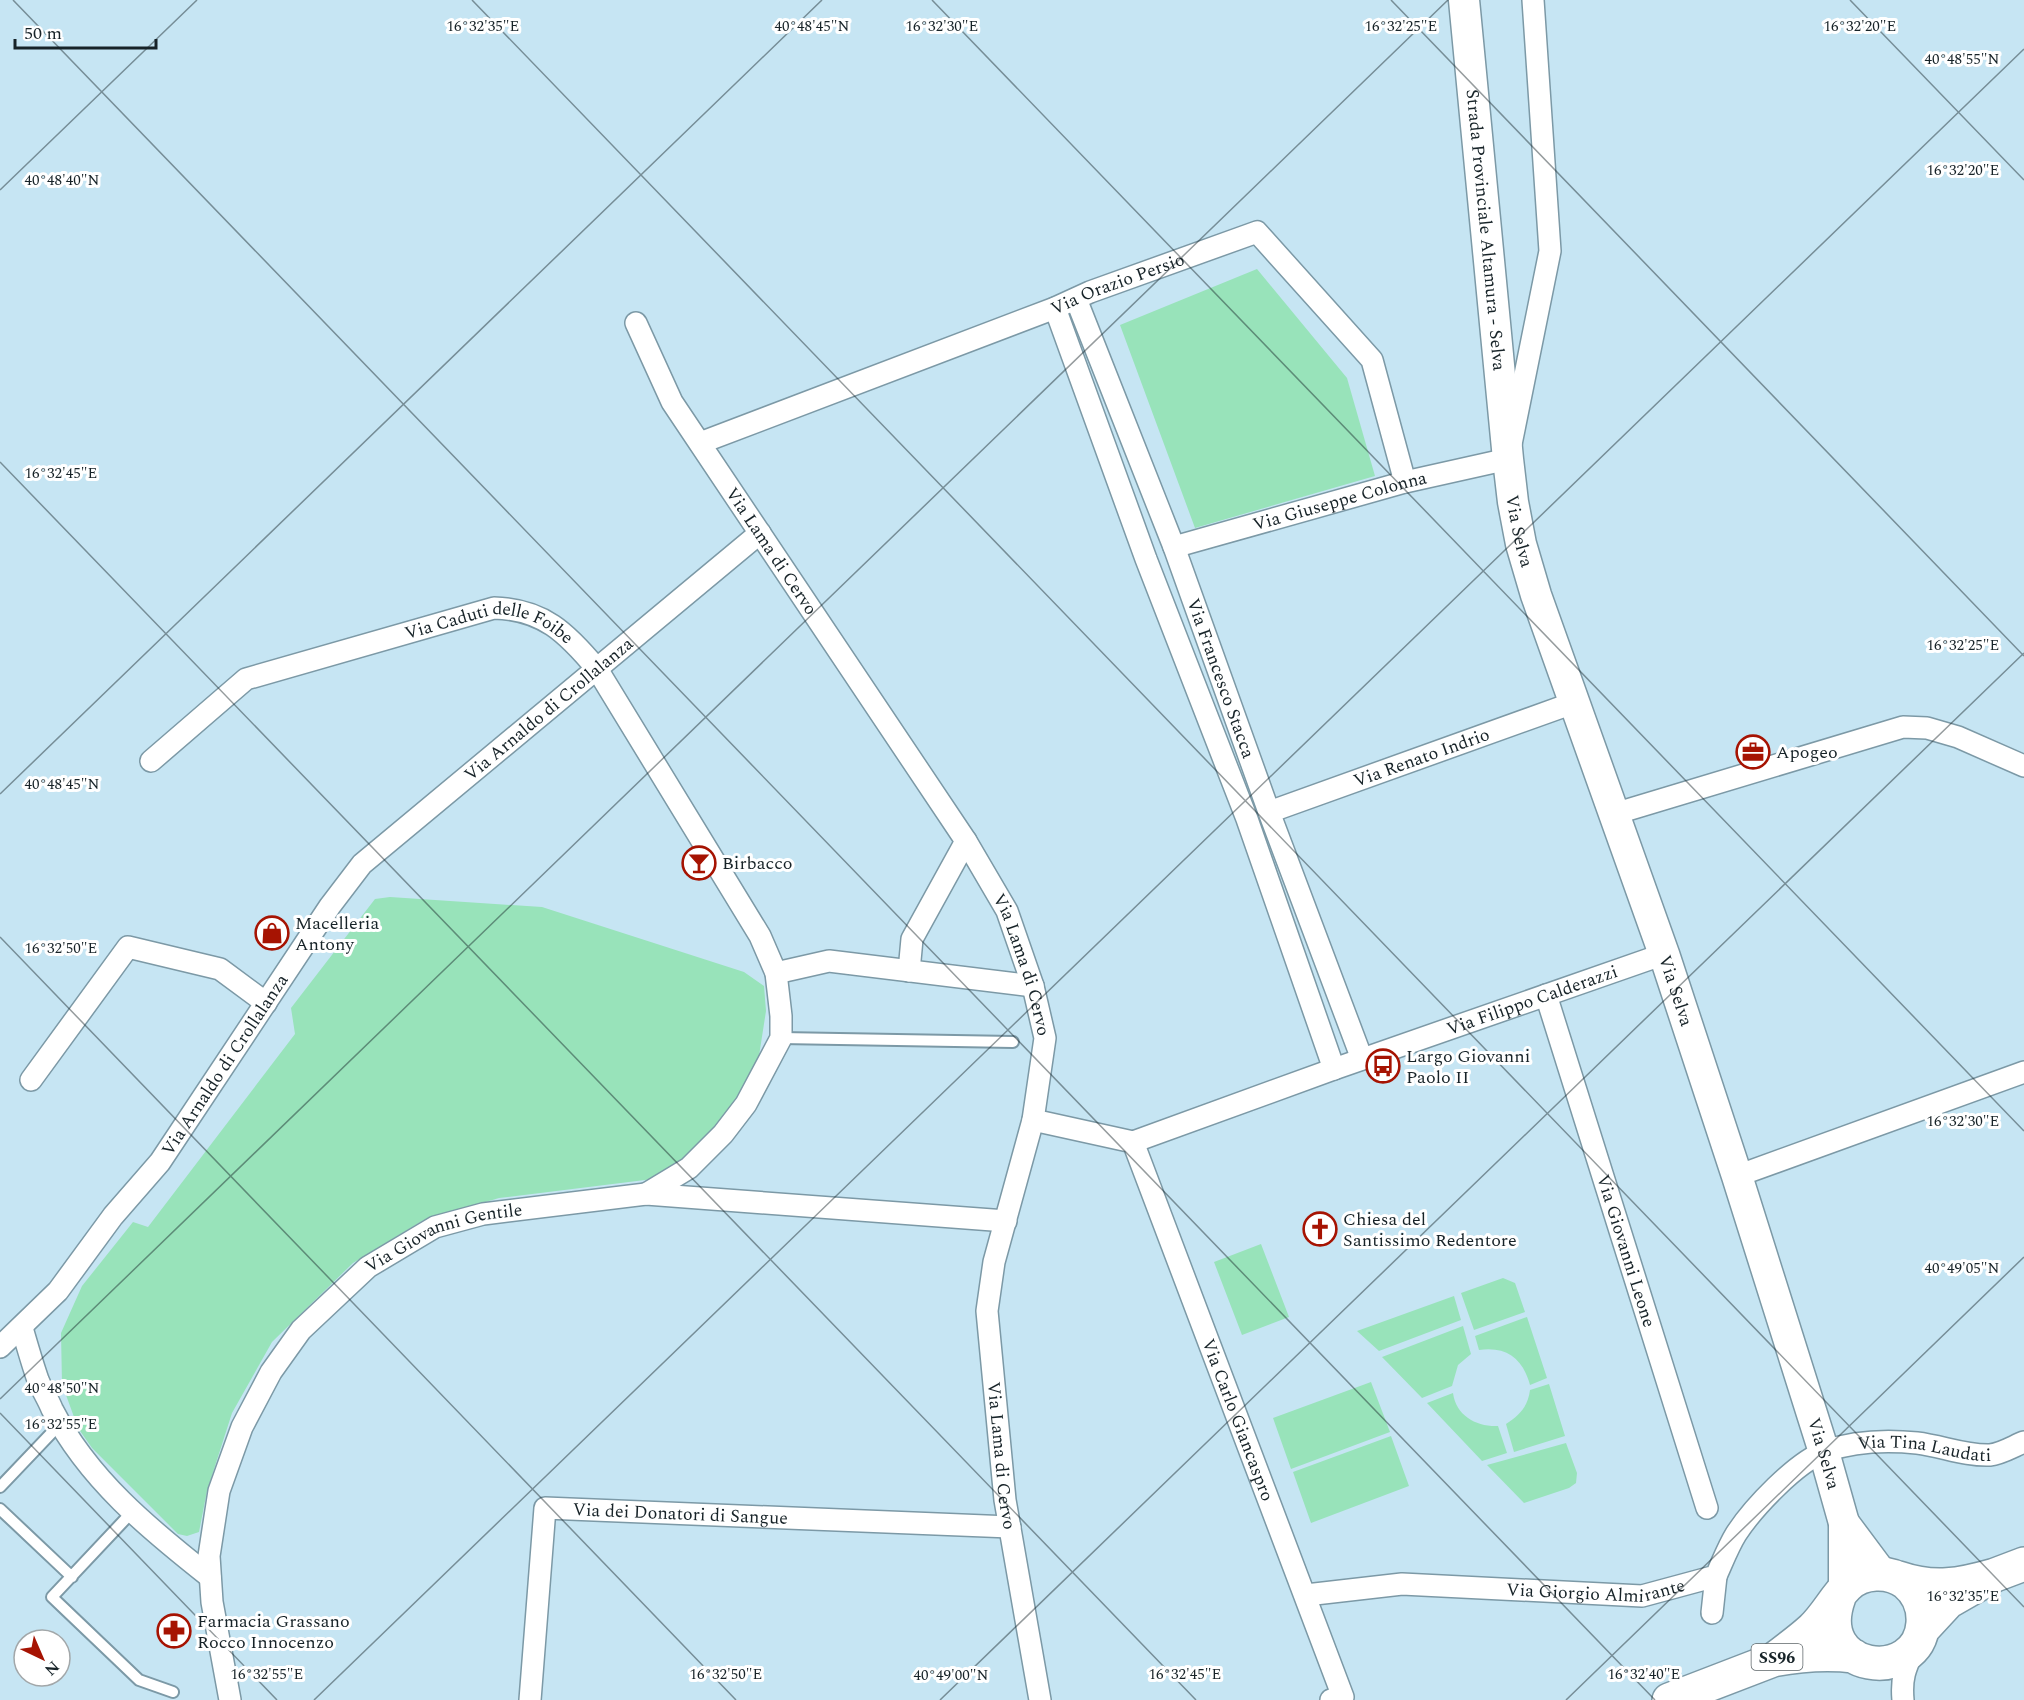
<svg xmlns="http://www.w3.org/2000/svg" width="2024" height="1700" font-family="Spectral,serif">
<rect width="100%" height="100%" fill="#c6e5f3"/>
<path fill="#98e3ba" d="M1257 269 1347 378 1375 476 1195 528 1120 325Z
M390 897 542 907 744 972 764 986 766 1011 759 1056 749 1086 698 1152 653 1179 499 1198 422 1221 353 1263 272 1342 232 1413 207 1491 199 1532 187 1536 178 1534 92 1448 78 1428 62 1384 61 1333 82 1286 133 1222 148 1227 295 1034 291 1008 375 899Z
M1261 1244 1289 1317 1242 1335 1214 1262Z
M1503 1278 1515 1283 1525 1312 1474 1330 1461 1293Z
M1454 1296 1461 1320 1379 1351 1357 1331Z
M1527 1317 1547 1378 1530 1385C1523 1359 1507 1346 1479 1350L1475 1336Z
M1463 1326 1471 1354 1458 1365 1452 1386 1422 1398 1382 1357Z
M1371 1382 1390 1432 1291 1469 1273 1418Z
M1549 1384 1565 1436 1514 1452 1506 1424C1520 1415 1528 1406 1530 1390Z
M1453 1393C1456 1416 1477 1427 1498 1426L1507 1453 1482 1461 1427 1403Z
M1391 1436 1409 1486 1311 1523 1293 1472Z
M1566 1443 1577 1473 1576 1483 1569 1488 1524 1503 1487 1465Z"/>
<g fill="none" stroke-linecap="round" stroke-linejoin="round">
<g stroke="#7c99a6" stroke-width="14">
<path id="lane" d="M781 1038 1013 1042
M0 1487 60 1424
M0 1509 72 1577
M132 1512 52 1597 139 1680 173 1692"/>
</g>
<g stroke="#7c99a6" stroke-width="24">
<g id="street">
<path id="s1" d="M1076 299 1174 547 1269 812 1362 1059"/>
<path d="M1055 308 1146 559 1247 819 1334 1069"/>
<path id="s2" d="M636 323 672 402 966 841 1007 911 1033 986 1045 1038 1033 1120 994 1262 987 1311 1005 1500 1040 1700"/>
<path id="s3" d="M700 443 1055 308 1090 292 1257 232 1372 360 1405 482"/>
<path id="s4" d="M1174 547 1405 482 1508 459 1550 251 1533 0"/>
<path id="s5" d="M151 761 246 679 494 608C543 609 567 633 597 669L760 936 776 973 781 1016V1038L746 1104 723 1134 689 1168 646 1194"/>
<path id="s6" d="M1269 812 1573 703"/>
<path d="M1614 814 1903 727 1927 728 1958 737 2024 766"/>
<path d="M909 971 912 939 966 841"/>
<path d="M776 973 829 961 1033 986"/>
<path id="s7" d="M1546 995 1707 1508"/>
<path d="M31 1080 128 947 220 969 266 1003"/>
<path id="s8" d="M1033 1120 1133 1142 1334 1069 1664 954"/>
<path id="s9" d="M1133 1142 1343 1697 1331 1700"/>
<path d="M1737 1176 2024 1072"/>
<path d="M22 1328C27 1345 32 1363 38 1380 42 1390 48 1399 52 1409 88 1479 149 1529 210 1577"/>
<path id="s10" d="M0 1347 58 1291 113 1216 160 1162 330 906 362 864 760 533"/>
<path id="s11" d="M1306 1595 1402 1584 1642 1596 1716 1576C1722 1563 1728 1547 1736 1534 1753 1508 1796 1462 1826 1451 1855 1441 1887 1440 1917 1443 1942 1446 1965 1456 1990 1455 2001 1454 2014 1446 2024 1442"/>
<path d="M1712 1613 1716 1576"/>
<path id="s12" d="M230 1700 212 1602 209 1556 219 1491 242 1427 271 1372 301 1330 368 1267 435 1227 483 1214 646 1194 1006 1221"/>
<path id="s13" d="M530 1700 545 1508 1010 1527"/>
<path d="M1903 1700C1901 1678 1905 1669 1914 1649"/>
</g>
</g>
<g stroke="#7c99a6" stroke-width="33">
<g id="secondary">
<path id="s14" d="M1464 0 1508 459 1513 502 1521 544 1536 595 1664 954 1737 1176 1824 1452 1844 1523V1589"/>
<path d="M1844 1523 1882 1574"/>
</g>
</g>
<g stroke="#7c99a6" stroke-width="36">
<path id="primary" d="M1995 1575 2024 1564
M1899 1578C1934 1590 1960 1585 1995 1575L1948 1602 1923 1629
M1839 1597C1811 1674 1919 1685 1923 1623 1924 1607 1918 1593 1906 1583 1889 1570 1862 1571 1847 1586 1834 1599 1826 1616 1812 1629 1800 1640 1786 1650 1773 1660 1799 1655 1826 1653 1854 1656
M1669 1700 1773 1660"/>
</g>
<use href="#lane" stroke="#fff" stroke-width="10"/>
<use href="#street" stroke="#fff" stroke-width="21"/>
<use href="#secondary" stroke="#fff" stroke-width="30"/>
<use href="#primary" stroke="#fff" stroke-width="33"/>
</g>
<path fill="none" stroke="#172328" stroke-width="1.5" stroke-opacity="0.45" d="M13 0 1655 1700M472 0 2024 1607M932 0 2024 1131M1391 0 2024 656M1850 0 2024 180M0 190 197 0M0 462 1196 1700M0 794 822 0M0 937 736 1700M0 1399 1448 0M0 1413 277 1700M314 1700 2024 49M940 1700 2024 653M1566 1700 2024 1257"/>
<defs>
<g id="office-ring" transform="scale(1.725)"><circle r="9.5" fill="#fff" stroke="#a61302" stroke-width="1.5"/><path d="M-6-3h4V-5.5h4V-3h4V5H-6ZM-1-4.5V-3h2v-1.5ZM-6 0V1H6V0Z" fill="#a61302"/></g>
<g id="bar-ring" transform="scale(1.725)"><circle r="9.5" fill="#fff" stroke="#a61302" stroke-width="1.5"/><path d="M-6-5H6L.8 .8V4.5H3.5V6h-7V4.5H-.8V.8Z" fill="#a61302"/></g>
<g id="shop-ring" transform="scale(1.725)"><circle r="9.5" fill="#fff" stroke="#a61302" stroke-width="1.5"/><path d="M-5-2.5h2.3a2.7 3.5 0 0 1 5.4 0H5L5.5 6h-11ZM-1.5-2.5h3a1.5 2.3 0 0 0-3 0Z" fill="#a61302"/></g>
<g id="bus-ring" transform="scale(1.725)"><circle r="9.5" fill="#fff" stroke="#a61302" stroke-width="1.5"/><path d="M-5-6H5V4H4V6H2V4H-2V6H-4V4H-5ZM-3.5-4V0h7V-4ZM-3.5 1.2v1.5H-2V1.2ZM2 1.2v1.5H3.5V1.2Z" fill="#a61302"/></g>
<g id="church-ring" transform="scale(1.725)"><circle r="9.5" fill="#fff" stroke="#a61302" stroke-width="1.5"/><path d="M-1.2-6h2.4v3.5h3.3v2.4h-3.3V6h-2.4V-.1h-3.3v-2.4h3.3Z" fill="#a61302"/></g>
<g id="pharmacy-ring" transform="scale(1.725)"><circle r="9.5" fill="#fff" stroke="#a61302" stroke-width="1.5"/><path d="M-2-6h4v4h4v4h-4v4h-4v-4h-4v-4h4Z" fill="#a61302"/></g>
</defs>
<g fill-rule="evenodd">
<use href="#office-ring" x="1753" y="752"/>
<use href="#bar-ring" x="699" y="863"/>
<use href="#shop-ring" x="272" y="933"/>
<use href="#bus-ring" x="1383" y="1066"/>
<use href="#church-ring" x="1320" y="1229"/>
<use href="#pharmacy-ring" x="174" y="1631"/>
</g>
<g text-anchor="middle" stroke-width="6" stroke-linejoin="round" paint-order="stroke">
<rect fill="#fff" stroke="#5d6568" stroke-width="1.5" x="1751.5" y="1644" width="51" height="26" rx="4.5"/>
<g font-size="16" font-weight="bold" fill="#172328">
<text x="1777" y="1663">SS96</text>
</g>
<g font-size="18" fill="#172328" stroke="#fff">
<text dy="6" stroke="none"><textPath href="#s14" startOffset="231">Strada Provinciale Altamura - Selva</textPath></text>
<text dy="6" stroke="none"><textPath href="#s3" startOffset="447">Via Orazio Persio</textPath></text>
<text dy="6" stroke="none"><textPath href="#s4" startOffset="172">Via Giuseppe Colonna</textPath></text>
<text dy="6" stroke="none"><textPath href="#s14" startOffset="534">Via Selva</textPath></text>
<text dy="6" stroke="none"><textPath href="#s2" startOffset="266">Via Lama di Cervo</textPath></text>
<text dy="6" stroke="none"><textPath href="#s5" startOffset="380">Via Caduti delle Foibe</textPath></text>
<text dy="6" stroke="none"><textPath href="#s1" startOffset="406">Via Francesco Stacca</textPath></text>
<text dy="6" stroke="none"><textPath href="#s10" startOffset="848">Via Arnaldo di Crollalanza</textPath></text>
<text dy="6" stroke="none"><textPath href="#s6" startOffset="162">Via Renato Indrio</textPath></text>
<text dy="6" stroke="none"><textPath href="#s2" startOffset="752">Via Lama di Cervo</textPath></text>
<text dy="6" stroke="none"><textPath href="#s14" startOffset="1020">Via Selva</textPath></text>
<text dy="6" stroke="none"><textPath href="#s8" startOffset="526">Via Filippo Calderazzi</textPath></text>
<text dy="6" stroke="none"><textPath href="#s10" startOffset="362">Via Arnaldo di Crollalanza</textPath></text>
<text dy="6" stroke="none"><textPath href="#s12" startOffset="568">Via Giovanni Gentile</textPath></text>
<text dy="6" stroke="none"><textPath href="#s7" startOffset="268">Via Giovanni Leone</textPath></text>
<text dy="6" stroke="none"><textPath href="#s9" startOffset="297">Via Carlo Giancaspro</textPath></text>
<text dy="6" stroke="none"><textPath href="#s11" startOffset="684">Via Tina Laudati</textPath></text>
<text dy="6" stroke="none"><textPath href="#s14" startOffset="1506">Via Selva</textPath></text>
<text dy="6" stroke="none"><textPath href="#s2" startOffset="1254">Via Lama di Cervo</textPath></text>
<text dy="6" stroke="none"><textPath href="#s13" startOffset="328">Via dei Donatori di Sangue</textPath></text>
<text dy="6" stroke="none"><textPath href="#s11" startOffset="291">Via Giorgio Almirante</textPath></text>
</g>
<g font-size="18" fill="#172328" stroke="#fff" text-anchor="start">
<text x="1776" y="758">Apogeo</text>
<text x="722" y="869">Birbacco</text>
<text x="295" y="929">Macelleria<tspan x="295" dy="21">Antony</tspan></text>
<text x="1406" y="1062">Largo Giovanni<tspan x="1406" dy="21">Paolo II</tspan></text>
<text x="1343" y="1225">Chiesa del<tspan x="1343" dy="21">Santissimo Redentore</tspan></text>
<text x="197" y="1627">Farmacia Grassano<tspan x="197" dy="21">Rocco Innocenzo</tspan></text>
</g>
</g>
<g font-size="15" text-anchor="middle" fill="#172328" stroke="#fff" stroke-width="6" stroke-linejoin="round" paint-order="stroke">
<text x="812" y="31">40°48'45"N</text>
<text x="483" y="31">16°32'35"E</text>
<text x="942" y="31">16°32'30"E</text>
<text x="1401" y="31">16°32'25"E</text>
<text x="1860" y="31">16°32'20"E</text>
<text x="1962" y="64">40°48'55"N</text>
<text x="1963" y="175">16°32'20"E</text>
<text x="62" y="185">40°48'40"N</text>
<text x="61" y="478">16°32'45"E</text>
<text x="1963" y="650">16°32'25"E</text>
<text x="62" y="789">40°48'45"N</text>
<text x="61" y="953">16°32'50"E</text>
<text x="1963" y="1126">16°32'30"E</text>
<text x="1962" y="1273">40°49'05"N</text>
<text x="62" y="1393">40°48'50"N</text>
<text x="61" y="1429">16°32'55"E</text>
<text x="1963" y="1601">16°32'35"E</text>
<text x="267" y="1679">16°32'55"E</text>
<text x="726" y="1679">16°32'50"E</text>
<text x="1185" y="1679">16°32'45"E</text>
<text x="1644" y="1679">16°32'40"E</text>
<text x="951" y="1680">40°49'00"N</text>
</g>
<g transform="translate(42 1658) rotate(136)"><circle r="28" fill="#ffffff" stroke="#a2a7a9" stroke-width="1.5"/>
<path d="M0-4.5L10 22L0 15L-10 22Z" fill="#a61302"/>
<text y="-9" font-size="16" font-weight="bold" text-anchor="middle" fill="#172328">N</text>
</g>
<path d="M15 39v9h141v-9" fill="none" stroke="#172328" stroke-width="3"/>
<text x="24" y="39" font-size="18" fill="#172328" stroke="#ffffff" stroke-width="4.5" paint-order="stroke">50 m</text>
</svg>
